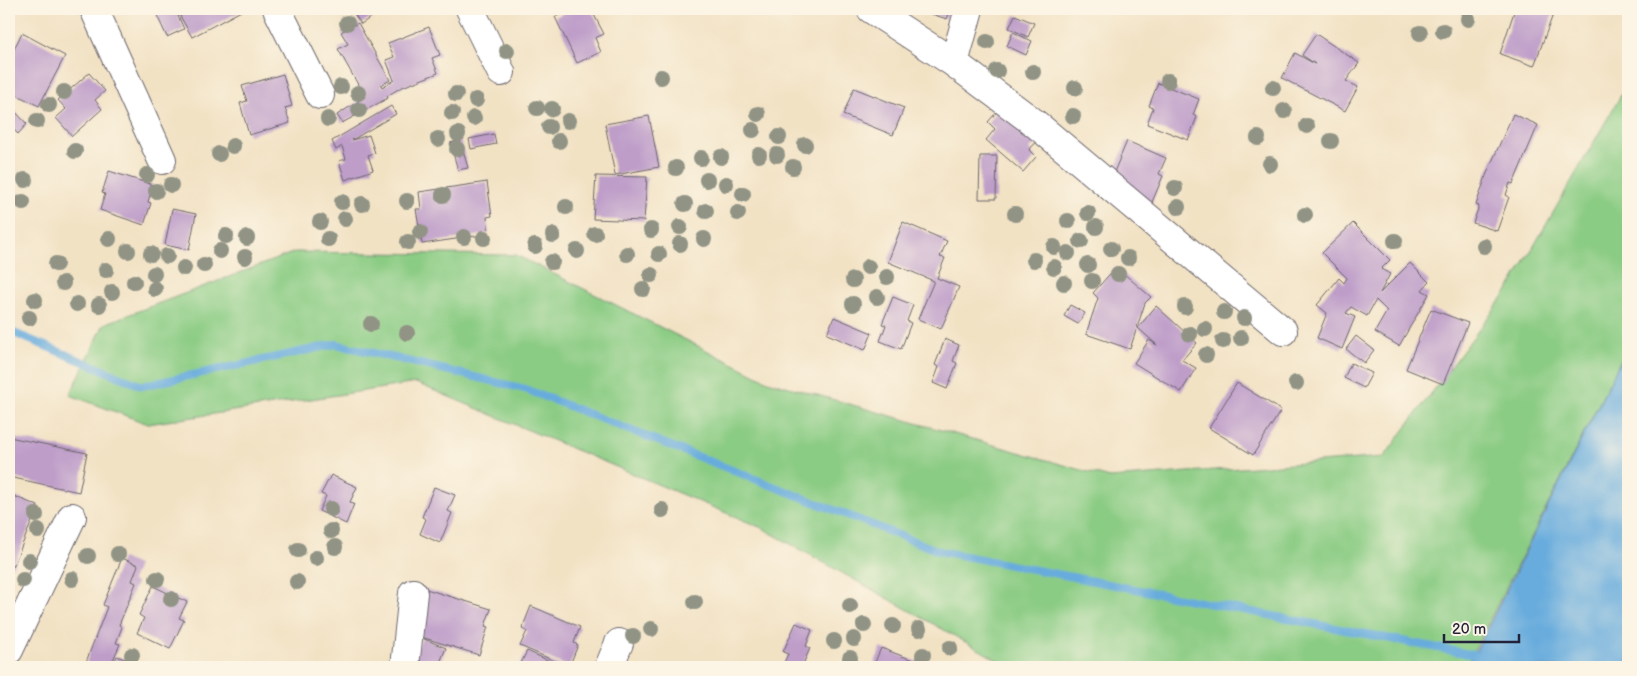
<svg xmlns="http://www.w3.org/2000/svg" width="1637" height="676" font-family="'Balsamiq Sans',sans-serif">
<rect width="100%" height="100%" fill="#fcf5e5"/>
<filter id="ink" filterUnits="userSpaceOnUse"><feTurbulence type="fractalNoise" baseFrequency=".02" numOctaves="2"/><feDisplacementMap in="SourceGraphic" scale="10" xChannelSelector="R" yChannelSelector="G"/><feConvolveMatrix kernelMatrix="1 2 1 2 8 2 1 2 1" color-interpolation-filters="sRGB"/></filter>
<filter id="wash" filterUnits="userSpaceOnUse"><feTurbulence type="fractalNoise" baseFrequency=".0096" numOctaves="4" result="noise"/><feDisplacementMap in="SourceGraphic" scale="20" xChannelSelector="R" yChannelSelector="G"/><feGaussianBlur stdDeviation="1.12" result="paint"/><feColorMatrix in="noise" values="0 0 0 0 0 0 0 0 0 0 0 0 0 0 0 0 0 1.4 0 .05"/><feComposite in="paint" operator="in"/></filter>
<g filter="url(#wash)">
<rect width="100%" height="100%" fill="#f2e2c4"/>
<path fill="#8bcc84" stroke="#567760" d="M1628 83V346L1466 667H1010L762 528 416 383 148 424 70 395 104 324 295 252 516 255 768 381 1110 478 1384 457 1509 289Z"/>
<path fill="#67acdd" stroke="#44678c" d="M1628 346V667H1466L1474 655Z"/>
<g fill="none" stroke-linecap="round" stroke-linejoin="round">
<path stroke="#67acdd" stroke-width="8" d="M9 331 142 386 336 344 525 389 939 551 1474 655 1486 667"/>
</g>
<g id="blocks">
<path fill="#be9dc9" d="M154 9H185L187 12 178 16 184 29 167 37Z
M188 9H242L243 10 192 37 180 16 189 11Z
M351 9H372L376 14 361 24Z
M562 9H591L604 34 595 38 601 52 577 63 555 17 564 13Z
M916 9H951L947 19Z
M1515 9H1555L1534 66 1500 54Z
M1015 15 1034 23 1028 37 1009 28Z
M358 23 390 80 381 85 382 87 394 80 386 60 394 57 388 43 429 27 440 55 432 58 438 73 400 88 387 96 388 98 342 123 337 115 365 97 338 49 348 44 341 32Z
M1013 32 1032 41 1026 55 1007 46Z
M22 33 65 56 39 106 9 91V59Z
M1316 34 1359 63 1346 81 1358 87 1345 111 1282 78 1295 53 1315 64 1302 55Z
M89 73 105 91 95 100 102 109 72 136 56 118 66 109 58 100Z
M283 74 292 106 285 108 290 123 249 135 240 103 247 101 242 86Z
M1158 83 1199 99 1193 115 1197 117 1188 140 1147 124 1153 108 1149 106Z
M854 88 904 108 893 135 843 115Z
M9 105 27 124 18 134 9 125Z
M391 106 396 114 352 140 369 135 375 153 368 155 373 170 345 180 339 161 346 159 342 146 336 150 332 141Z
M1001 107 1039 139 1029 150 1036 157 1023 172 986 140 995 129 988 122Z
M1513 114 1538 125 1513 184 1510 183 1506 195 1509 197 1497 231 1473 223 1479 206 1476 205 1487 173Z
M649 116 659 167 615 175 605 124Z
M494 134 496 144 471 149 469 139Z
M460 140 468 168 458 170 450 143Z
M1127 141 1166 158 1159 174 1163 176 1150 207 1111 189 1118 174 1114 172Z
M980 156H997L996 199H979Z
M109 171 153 185 148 202 151 203 144 225 100 210 105 194 102 193Z
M596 176 647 177 644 221 593 219Z
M487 182 492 216 487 217 489 234 422 244 416 209H421L419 192Z
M172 209 196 214 189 250 165 245Z
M903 222 947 241 940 257 945 258 937 278 959 287 941 329 918 319 934 281 888 262Z
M1353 223 1390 260 1381 269 1390 274 1380 293 1410 263 1429 282 1422 290 1429 294 1399 346 1375 332 1387 311 1376 300 1367 316 1351 307 1346 313 1355 317 1342 349 1317 338 1327 313 1317 305 1339 278 1344 283 1347 278 1322 253Z
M1116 267 1151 297 1145 303 1130 349 1086 334 1098 298 1093 293Z
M893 297 913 305 907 321 911 323 901 349 880 341 886 325 882 324Z
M1070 305 1085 313 1078 324 1064 316Z
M1156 306 1197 343 1182 360 1196 368 1181 392 1134 363 1149 340 1157 345 1138 328Z
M1431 309 1468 323 1443 384 1406 369Z
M834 317 872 333 865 350 827 334Z
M1356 336 1374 350 1364 363 1346 349Z
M945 339 959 345 953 361 957 363 947 389 933 383 939 367 935 365Z
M1351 363 1372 373 1364 388 1344 378Z
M1237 383 1281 410 1253 455 1209 428Z
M9 437 87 453 79 492 9 477Z
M331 475 357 487 350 502 354 504 346 524 319 511 326 496 321 494Z
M434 487 455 495 448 511 452 513 440 543 420 534 426 519 422 517Z
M9 494 38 506 13 567 9 565Z
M122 558 138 565 132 581 136 583 119 625 122 627 116 643 120 644 110 667H89L90 664 86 662 107 607 103 605Z
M153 586 187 602 179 618 184 620 170 649 137 633 144 618 139 615Z
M426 589 491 609 485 626 488 627 479 655 415 635 417 617Z
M531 606 580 627 574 643 578 645 569 667 520 646 527 631 522 629Z
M796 623 812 630 806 646 810 648 802 667H782L788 654 783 652Z
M422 638 446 648 438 667H410Z
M881 648 926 665 925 667H873Z
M527 651 563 667H519Z
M117 656 144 667H112Z"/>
</g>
</g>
<g filter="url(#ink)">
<use href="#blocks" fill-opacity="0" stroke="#6b656b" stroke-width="1"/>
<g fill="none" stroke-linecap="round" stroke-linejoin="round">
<g stroke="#6b656b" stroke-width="30">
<path id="minor" d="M94 9 162 160
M277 9 320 95
M470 9 501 72
M871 9 954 63 1037 125 1283 331
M954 63 969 9
M9 650 72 517
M405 667 413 593
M609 667 619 643"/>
</g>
<use href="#minor" stroke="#fff" stroke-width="28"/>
</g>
<g fill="#919485">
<circle cx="1468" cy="19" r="8"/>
<circle cx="347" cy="23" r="8"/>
<circle cx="1443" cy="31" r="8"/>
<circle cx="1420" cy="33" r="8"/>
<circle cx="987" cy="42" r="8"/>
<circle cx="507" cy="51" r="8"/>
<circle cx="997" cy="71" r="8"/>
<circle cx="1033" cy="72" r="8"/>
<circle cx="661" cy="77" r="8"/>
<circle cx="1168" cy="81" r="8"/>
<circle cx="341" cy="87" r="8"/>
<circle cx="1075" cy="88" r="8"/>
<circle cx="1273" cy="88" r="8"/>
<circle cx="64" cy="92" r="8"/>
<circle cx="358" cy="93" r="8"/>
<circle cx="456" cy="94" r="8"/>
<circle cx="476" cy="100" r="8"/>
<circle cx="49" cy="105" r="8"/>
<circle cx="537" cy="108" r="8"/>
<circle cx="552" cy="109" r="8"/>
<circle cx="359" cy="110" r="8"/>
<circle cx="1284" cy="111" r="8"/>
<circle cx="452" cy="113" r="8"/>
<circle cx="758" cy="114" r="8"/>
<circle cx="1073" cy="116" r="8"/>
<circle cx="474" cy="118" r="8"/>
<circle cx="328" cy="119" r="8"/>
<circle cx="37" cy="121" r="8"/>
<circle cx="568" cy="121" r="8"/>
<circle cx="1307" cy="126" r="8"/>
<circle cx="549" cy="127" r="8"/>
<circle cx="753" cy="130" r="8"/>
<circle cx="458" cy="134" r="8"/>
<circle cx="779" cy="137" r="8"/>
<circle cx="1258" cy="138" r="8"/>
<circle cx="438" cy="139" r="8"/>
<circle cx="559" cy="141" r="8"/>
<circle cx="1331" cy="141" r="8"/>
<circle cx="805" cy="145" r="8"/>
<circle cx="233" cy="146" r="8"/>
<circle cx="457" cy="149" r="8"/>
<circle cx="75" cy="151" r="8"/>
<circle cx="219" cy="154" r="8"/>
<circle cx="759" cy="155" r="8"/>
<circle cx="777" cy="155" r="8"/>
<circle cx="721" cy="157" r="8"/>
<circle cx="701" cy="158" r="8"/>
<circle cx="1270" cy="164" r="8"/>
<circle cx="793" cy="167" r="8"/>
<circle cx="676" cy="168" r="8"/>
<circle cx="147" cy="175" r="8"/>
<circle cx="25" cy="180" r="8"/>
<circle cx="707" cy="180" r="8"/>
<circle cx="726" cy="184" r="8"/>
<circle cx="171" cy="185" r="8"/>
<circle cx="1175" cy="188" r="8"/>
<circle cx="156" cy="191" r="8"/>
<circle cx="743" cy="194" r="8"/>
<circle cx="443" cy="195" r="8"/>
<circle cx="407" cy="201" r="8"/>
<circle cx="23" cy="202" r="8"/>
<circle cx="342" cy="202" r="8"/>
<circle cx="362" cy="204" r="8"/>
<circle cx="685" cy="204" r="8"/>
<circle cx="566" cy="207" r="8"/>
<circle cx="1178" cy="207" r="8"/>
<circle cx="706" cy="211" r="8"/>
<circle cx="738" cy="213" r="8"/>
<circle cx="1088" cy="213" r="8"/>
<circle cx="1015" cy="214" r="8"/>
<circle cx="1305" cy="215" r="8"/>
<circle cx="345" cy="219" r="8"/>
<circle cx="1068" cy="221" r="8"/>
<circle cx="320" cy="222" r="8"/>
<circle cx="680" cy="227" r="8"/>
<circle cx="1096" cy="227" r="8"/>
<circle cx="651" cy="230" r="8"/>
<circle cx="420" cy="232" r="8"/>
<circle cx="595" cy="234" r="8"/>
<circle cx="553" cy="235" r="8"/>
<circle cx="226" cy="236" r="8"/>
<circle cx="464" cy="237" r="8"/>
<circle cx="247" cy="238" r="8"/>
<circle cx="484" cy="238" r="8"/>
<circle cx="109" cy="239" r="8"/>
<circle cx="328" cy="239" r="8"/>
<circle cx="704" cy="239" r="8"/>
<circle cx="1081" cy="241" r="8"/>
<circle cx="1395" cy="241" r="8"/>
<circle cx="408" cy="242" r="8"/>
<circle cx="680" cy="244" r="8"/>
<circle cx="535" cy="246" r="8"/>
<circle cx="1484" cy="246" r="8"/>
<circle cx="1054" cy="247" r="8"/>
<circle cx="1111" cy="249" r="8"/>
<circle cx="128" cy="251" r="8"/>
<circle cx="220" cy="251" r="8"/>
<circle cx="577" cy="251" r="8"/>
<circle cx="1068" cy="253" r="8"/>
<circle cx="151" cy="254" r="8"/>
<circle cx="627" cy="254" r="8"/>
<circle cx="659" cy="254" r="8"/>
<circle cx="167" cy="256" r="8"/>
<circle cx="245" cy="257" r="8"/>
<circle cx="1128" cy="258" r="8"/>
<circle cx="1034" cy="260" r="8"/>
<circle cx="552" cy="262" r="8"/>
<circle cx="56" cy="264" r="8"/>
<circle cx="204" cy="265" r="8"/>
<circle cx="1088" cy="265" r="8"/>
<circle cx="868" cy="267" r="8"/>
<circle cx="1054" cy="267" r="8"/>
<circle cx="184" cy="268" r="8"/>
<circle cx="106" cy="270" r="8"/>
<circle cx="154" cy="274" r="8"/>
<circle cx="1118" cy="274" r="8"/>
<circle cx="651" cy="275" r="8"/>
<circle cx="887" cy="277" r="8"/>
<circle cx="853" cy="280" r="8"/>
<circle cx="1092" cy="281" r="8"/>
<circle cx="134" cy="282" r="8"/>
<circle cx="63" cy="283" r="8"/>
<circle cx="1064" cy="283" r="8"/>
<circle cx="155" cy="289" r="8"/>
<circle cx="643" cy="289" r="8"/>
<circle cx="112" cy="292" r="8"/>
<circle cx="877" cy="297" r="8"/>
<circle cx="35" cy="300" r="8"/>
<circle cx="77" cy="304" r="8"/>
<circle cx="853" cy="304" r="8"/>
<circle cx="99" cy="305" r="8"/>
<circle cx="1185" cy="307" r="8"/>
<circle cx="1224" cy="312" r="8"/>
<circle cx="29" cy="318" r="8"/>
<circle cx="1244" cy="318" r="8"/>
<circle cx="371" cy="324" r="8"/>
<circle cx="1205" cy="329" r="8"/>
<circle cx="407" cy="333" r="8"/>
<circle cx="1190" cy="334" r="8"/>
<circle cx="1241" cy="338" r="8"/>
<circle cx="1223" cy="341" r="8"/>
<circle cx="1206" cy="355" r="8"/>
<circle cx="1296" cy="383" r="8"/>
<circle cx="331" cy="509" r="8"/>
<circle cx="662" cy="510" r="8"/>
<circle cx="36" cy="515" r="8"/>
<circle cx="38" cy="531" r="8"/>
<circle cx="331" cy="531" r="8"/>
<circle cx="335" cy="547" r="8"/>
<circle cx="298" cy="550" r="8"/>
<circle cx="118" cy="554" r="8"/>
<circle cx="88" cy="556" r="8"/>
<circle cx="316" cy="558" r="8"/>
<circle cx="29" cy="561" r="8"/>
<circle cx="72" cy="579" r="8"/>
<circle cx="157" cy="579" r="8"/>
<circle cx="23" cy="580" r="8"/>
<circle cx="297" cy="582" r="8"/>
<circle cx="171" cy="599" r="8"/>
<circle cx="695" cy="602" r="8"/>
<circle cx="850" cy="606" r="8"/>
<circle cx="864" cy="625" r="8"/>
<circle cx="893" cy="626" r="8"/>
<circle cx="651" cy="629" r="8"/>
<circle cx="919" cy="629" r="8"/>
<circle cx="633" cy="636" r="8"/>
<circle cx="854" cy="639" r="8"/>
<circle cx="834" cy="641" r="8"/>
<circle cx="950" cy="648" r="8"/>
<circle cx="132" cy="655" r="8"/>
<circle cx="923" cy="655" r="8"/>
<circle cx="850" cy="658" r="8"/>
</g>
</g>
<rect width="1637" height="676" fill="none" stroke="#fcf5e5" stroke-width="30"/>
<path d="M1444 634v8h75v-8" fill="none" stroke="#22223b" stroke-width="2.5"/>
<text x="1452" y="634" font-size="15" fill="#22223b" stroke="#fcf5e5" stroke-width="4" paint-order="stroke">20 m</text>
</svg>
